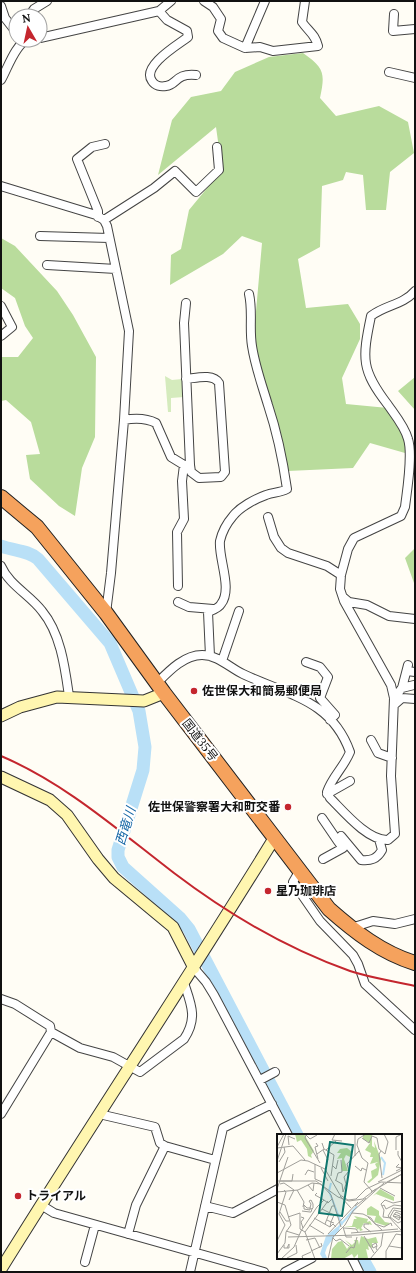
<svg xmlns="http://www.w3.org/2000/svg" width="416" height="1273" font-family="Lora,'Noto Sans JP',serif">
<rect width="100%" height="100%" fill="#fffdf5"/>
<path fill="#d5ebbd" d="M165 376 172 380 182 379 184 397 171 398V412H168Z"/>
<path fill="#b9dc9c" d="M303 53C325 68 325 74 320 98L336 116 379 106 408 122 414 153 390 172 386 210H366L363 175 346 172 343 180 322 186 320 247 298 259 306 308 348 304 360 324V339L342 378 346 404 388 408 409 445 405 453 370 443 353 468 288 471 272 415 263 374 252 357 262 243 242 236 223 254 170 285 171 255 181 249 189 210 222 170 216 127 158 175 172 120 191 97 221 91 235 72 269 57Z
M1 238 15 246 57 291 73 315 96 357 95 437 82 468 75 516 59 506 30 479 26 455 40 454 31 422 6 400 1 401V357H18L33 338 25 326 15 298 1 288Z
M415 377V410L398 391Z
M415 548V583H414L405 558Z"/>
<g fill="none" stroke-linecap="round" stroke-linejoin="round">
<path stroke="#b9e0f7" stroke-width="13" d="M1 546C14 551 28 550 38 559L110 643 139 711 145 747 143 770 118 850V857L123 867 180 918 189 929 297 1135
M362 1258 370 1272"/>
<g stroke="#444" stroke-width="10">
<path id="street" d="M204 1 213 7 221 19 218 31 223 38 245 48 260 47 273 51 318 46C315 34 309 32 302 22L305 1
M1 6 5 18 16 32
M159 11 167 20 187 31 188 37C179 44 141 66 152 81 155 86 161 87 166 86 177 85 175 73 196 75
M394 14 393 31 415 29
M29 16 34 9 47 1
M40 38 159 11 171 1
M245 48 265 1
M389 72 415 78
M1 80C7 70 16 42 28 40
M1 186 96 215 104 220 107 226 129 331 124 420 111 573 106 613
M98 217V211L77 159 92 147 105 144
M104 220 154 188 175 171 196 192 219 170 217 147
M40 236 109 238
M47 265 116 269
M1 306 12 327 1 336
M186 379C196 378 213 373 219 383L225 472 221 477 199 478 191 472 190 465
M124 420C135 418 146 418 156 423L171 457 184 465H190L184 323 186 303
M268 517 274 537 281 548 288 553 327 566 341 575
M1 566C9 585 30 595 42 611 61 634 65 668 69 696
M178 586 177 532 184 519 182 481 184 465
M343 597 349 602 367 605 389 616 415 619
M178 602 189 607 213 609
M210 656 208 612C213 610 219 608 221 604 233 589 218 558 220 541 222 532 227 523 233 516 240 507 255 499 266 495 273 492 280 493 287 489 283 461 277 432 268 405 262 385 255 366 252 346 249 328 253 311 249 294
M222 661 239 611
M306 662 320 667 328 677 320 698 335 715 330 720
M407 671 415 672
M157 683C169 671 184 655 202 655 218 655 230 668 243 674 287 695 331 699 350 752 344 767 332 777 327 792L330 798C344 812 368 841 388 840L395 834 391 776 394 698 391 685 344 601 340 589 341 575 348 549 354 538 401 516 405 507C407 490 413 455 408 439 405 427 395 415 388 405 361 370 362 359 371 316 385 305 403 305 415 291
M402 688 414 685
M394 698 402 688 408 665
M394 705 402 698 415 699
M371 740 378 753 392 758
M327 794 350 781
M322 818 337 840 341 836 361 860C371 861 377 859 382 850L379 839
M323 859 343 848 337 840
M300 870 293 882 320 921 353 955 358 964 365 984 415 1030
M351 928 373 921 395 924 415 919
M194 968 206 982 214 995 288 1135
M1 999 15 1004 50 1026 51 1032
M260 1080 275 1072
M1 1114 51 1032 80 1048 113 1057 140 1072 184 1039C198 1018 191 1004 184 983
M99 1114 155 1127 160 1143 165 1146 215 1160
M41 1205 54 1213 264 1272
M205 1206 233 1213 278 1189
M128 1234 136 1205 165 1146
M352 1258 359 1272
M85 1262 95 1225
M190 1272 223 1128 272 1104
M285 1272 312 1258"/>
</g>
<g stroke="#333" stroke-width="13">
<path id="secondary" d="M1 716 20 707 57 697 144 701 164 693
M1 777 50 800 67 815 98 859 114 878 173 927 194 968
M1 1269C91 1124 186 982 275 837"/>
</g>
<g stroke="#222" stroke-width="16">
<path id="highway" d="M1 497 37 527 106 613 164 693 329 909C355 932 382 953 415 963"/>
</g>
<use href="#street" stroke="#fff" stroke-width="8"/>
<use href="#secondary" stroke="#fff6b0" stroke-width="11"/>
<use href="#highway" stroke="#f5a25d" stroke-width="14"/>
<path stroke="#c4262e" stroke-width="2" d="M1 756C65 783 119 831 174 873 228 914 285 948 350 971 371 978 394 981 415 986"/>
</g>
<g fill="#c4262e" stroke="#fff" stroke-width="1.5">
<circle cx="194" cy="691" r="4"/>
<circle cx="288" cy="807" r="4"/>
<circle cx="268" cy="891" r="4"/>
<circle cx="18" cy="1196" r="4"/>
</g>
<g text-anchor="middle" stroke-width="4" stroke-linejoin="round" paint-order="stroke">
<g font-size="12" font-weight="bold" fill="#111" stroke="#fff" text-anchor="start">
<text x="202" y="695">佐世保大和簡易郵便局</text>
<text x="280" y="811" text-anchor="end">佐世保警察署大和町交番</text>
<text x="276" y="895">星乃珈琲店</text>
<text x="26" y="1200">トライアル</text>
</g>
<g font-size="12" fill="#111" stroke="#fff">
<text transform="translate(200 740) rotate(52)" y="4">国道35号</text>
</g>
<g font-size="13" font-style="italic" fill="#1768a6" stroke="#fff">
<text transform="translate(125 826) rotate(-73)" y="5">西竜川</text>
</g>
</g>
<g transform="translate(277 1134)">
<rect width="125" height="125" fill="#fffdf5"/>
<path d="M18 0H27L37 17 34 21 35 24 31 22 30 15 24 6 20 8ZM86 0H95V12L98 14 97 7 104 25 101 41 92 49 90 48 95 44 94 37 100 34 98 30 101 28 93 30 96 23H93L94 19 88 16 93 9 86 5ZM70 14 75 18 73 23 69 21 67 25 71 37H65V24L60 25 64 19H60L63 15ZM103 55 117 63V67L99 60 96 62ZM94 72 102 77V81L108 88 113 89 109 92 97 88 99 82 90 81V75ZM77 82 91 85 90 88 93 87 95 91 87 89 84 94 86 96 83 97 82 94 81 96 78 93H67L75 92 77 85H80ZM84 102 91 105 99 103 101 109H95V114L91 112 92 116 89 115 91 124 81 125V120L77 124 75 120 66 125H54L55 115 61 108 65 107 70 115 73 111 68 106 75 111 78 108 77 106H81L82 111Z" fill="#b9dc9c"/>
<path d="M60 93 63 95 50 113 48 119 50 124 46 125 43 120 49 102Z" fill="#b9e0f7"/>
<path fill="none" stroke="#b9e0f7" stroke-width="2" d="M104 23 108 29 106 41M54 49 52 57 65 91M60 95 80 72"/>
<path fill="none" stroke="#a09f9a" stroke-width="1" d="M58 0 55 6 65 7M78 0V22M89 0 81 5 80 11 85 24 91 29 87 48 95 57M40 1 33 5 29 1 28 4 43 29M85 4 92 9 95 2 100 4 102 15 108 20 111 8 107 0M39 9 41 12 38 13 41 25M12 11 11 2 18 5M0 13 7 0M0 14 16 12 28 26M47 15 57 21 54 42M46 16 51 26H49M49 16 59 7M119 16V3L125 0M104 17 102 20 105 44M121 17V21L125 28M40 20 47 15 45 9M0 27 9 0M2 28 8 18 7 13M38 30V45L45 48M56 32 59 35 61 26M78 32 84 37 85 34 89 36M44 34 51 47M119 37 125 34 119 33 122 30M0 39 24 26 31 27 48 35 63 61 71 66 79 65 89 55 104 48 125 49M28 41 31 36 37 38M58 46 65 50 66 58M59 46 61 39 65 38 64 26M1 47H39L61 63 72 67 86 65 99 55M3 47H15L16 40M101 48 125 36M110 48 125 40M3 50 7 49 17 56 12 66M31 51 36 57 37 49M103 54 118 62M0 55 11 23M20 56 27 68 26 73M0 58 21 56 35 49 44 50 54 61 64 93M66 58 69 50 67 43 72 37 70 30 82 17M94 58 125 40M40 59 38 61 47 66M63 62 74 74M0 68 8 71 14 91 9 98 8 109 0 120M78 72 89 64M105 72 107 71 109 75 117 71 125 72M45 75 57 81 61 80M25 77 33 78H34L35 75 36 74V70L34 66 32 67 34 70 33 74V76L27 75V71L30 74H33L35 75M3 78 9 87H12M125 78 117 76 113 83 121 89 125 87M75 79 86 80 94 84 98 90 107 93 114 89 115 92M125 81 119 78 116 82 125 84M116 82 122 86 123 82 117 80M11 83 23 79V95L28 98M24 83 27 84 24 88 26 94M91 83 105 96M37 84 53 93M114 84 106 83 107 76 104 70 108 66 116 69 125 67M50 86 54 88 57 81M57 89 54 88 53 93 56 90 59 93M48 90 55 72H58M92 90H87V93L94 98M32 91 47 100M66 93 69 103H75M67 94 79 95 81 98M124 96 111 82 116 74 125 75M9 97 22 101M74 99 121 95M51 100 81 68M87 102 97 119M11 103 81 101 125 97M56 104 59 107 63 105 72 112M29 106 38 104 43 114M0 107 8 91 2 80 9 58 7 56M7 111V114H12V110L10 114M100 112 96 114 95 111 99 109 100 112 99 114 100 116M112 112 125 114M34 117 45 112 44 109M69 119 74 113 77 114 80 103M10 124 20 119 19 111M4 125 17 113 24 97 40 73 47 66 51 69 55 65M26 125 25 122 34 118M38 125 28 98 51 67M51 125 56 103 68 91 76 77 107 49M93 125 104 112 106 99M109 125V117L119 100 125 101"/>
<path fill="#0f766e" fill-opacity="0.15" stroke="#0f766e" stroke-width="2" d="M53 8 76 11 65 82 42 79Z"/>
<rect width="125" height="125" fill="none" stroke="#111" stroke-width="2"/>
</g>
<rect width="416" height="1273" fill="none" stroke="#111111" stroke-width="4"/>
<g transform="translate(28 28) rotate(351)"><circle r="19" fill="#ffffff" stroke="#a0a0a0"/>
<path d="M0-3L7 15L0 10L-7 15Z" fill="#c4262e"/>
<text y="-6" font-size="11" font-weight="bold" text-anchor="middle" fill="#111111">N</text>
</g>
</svg>
